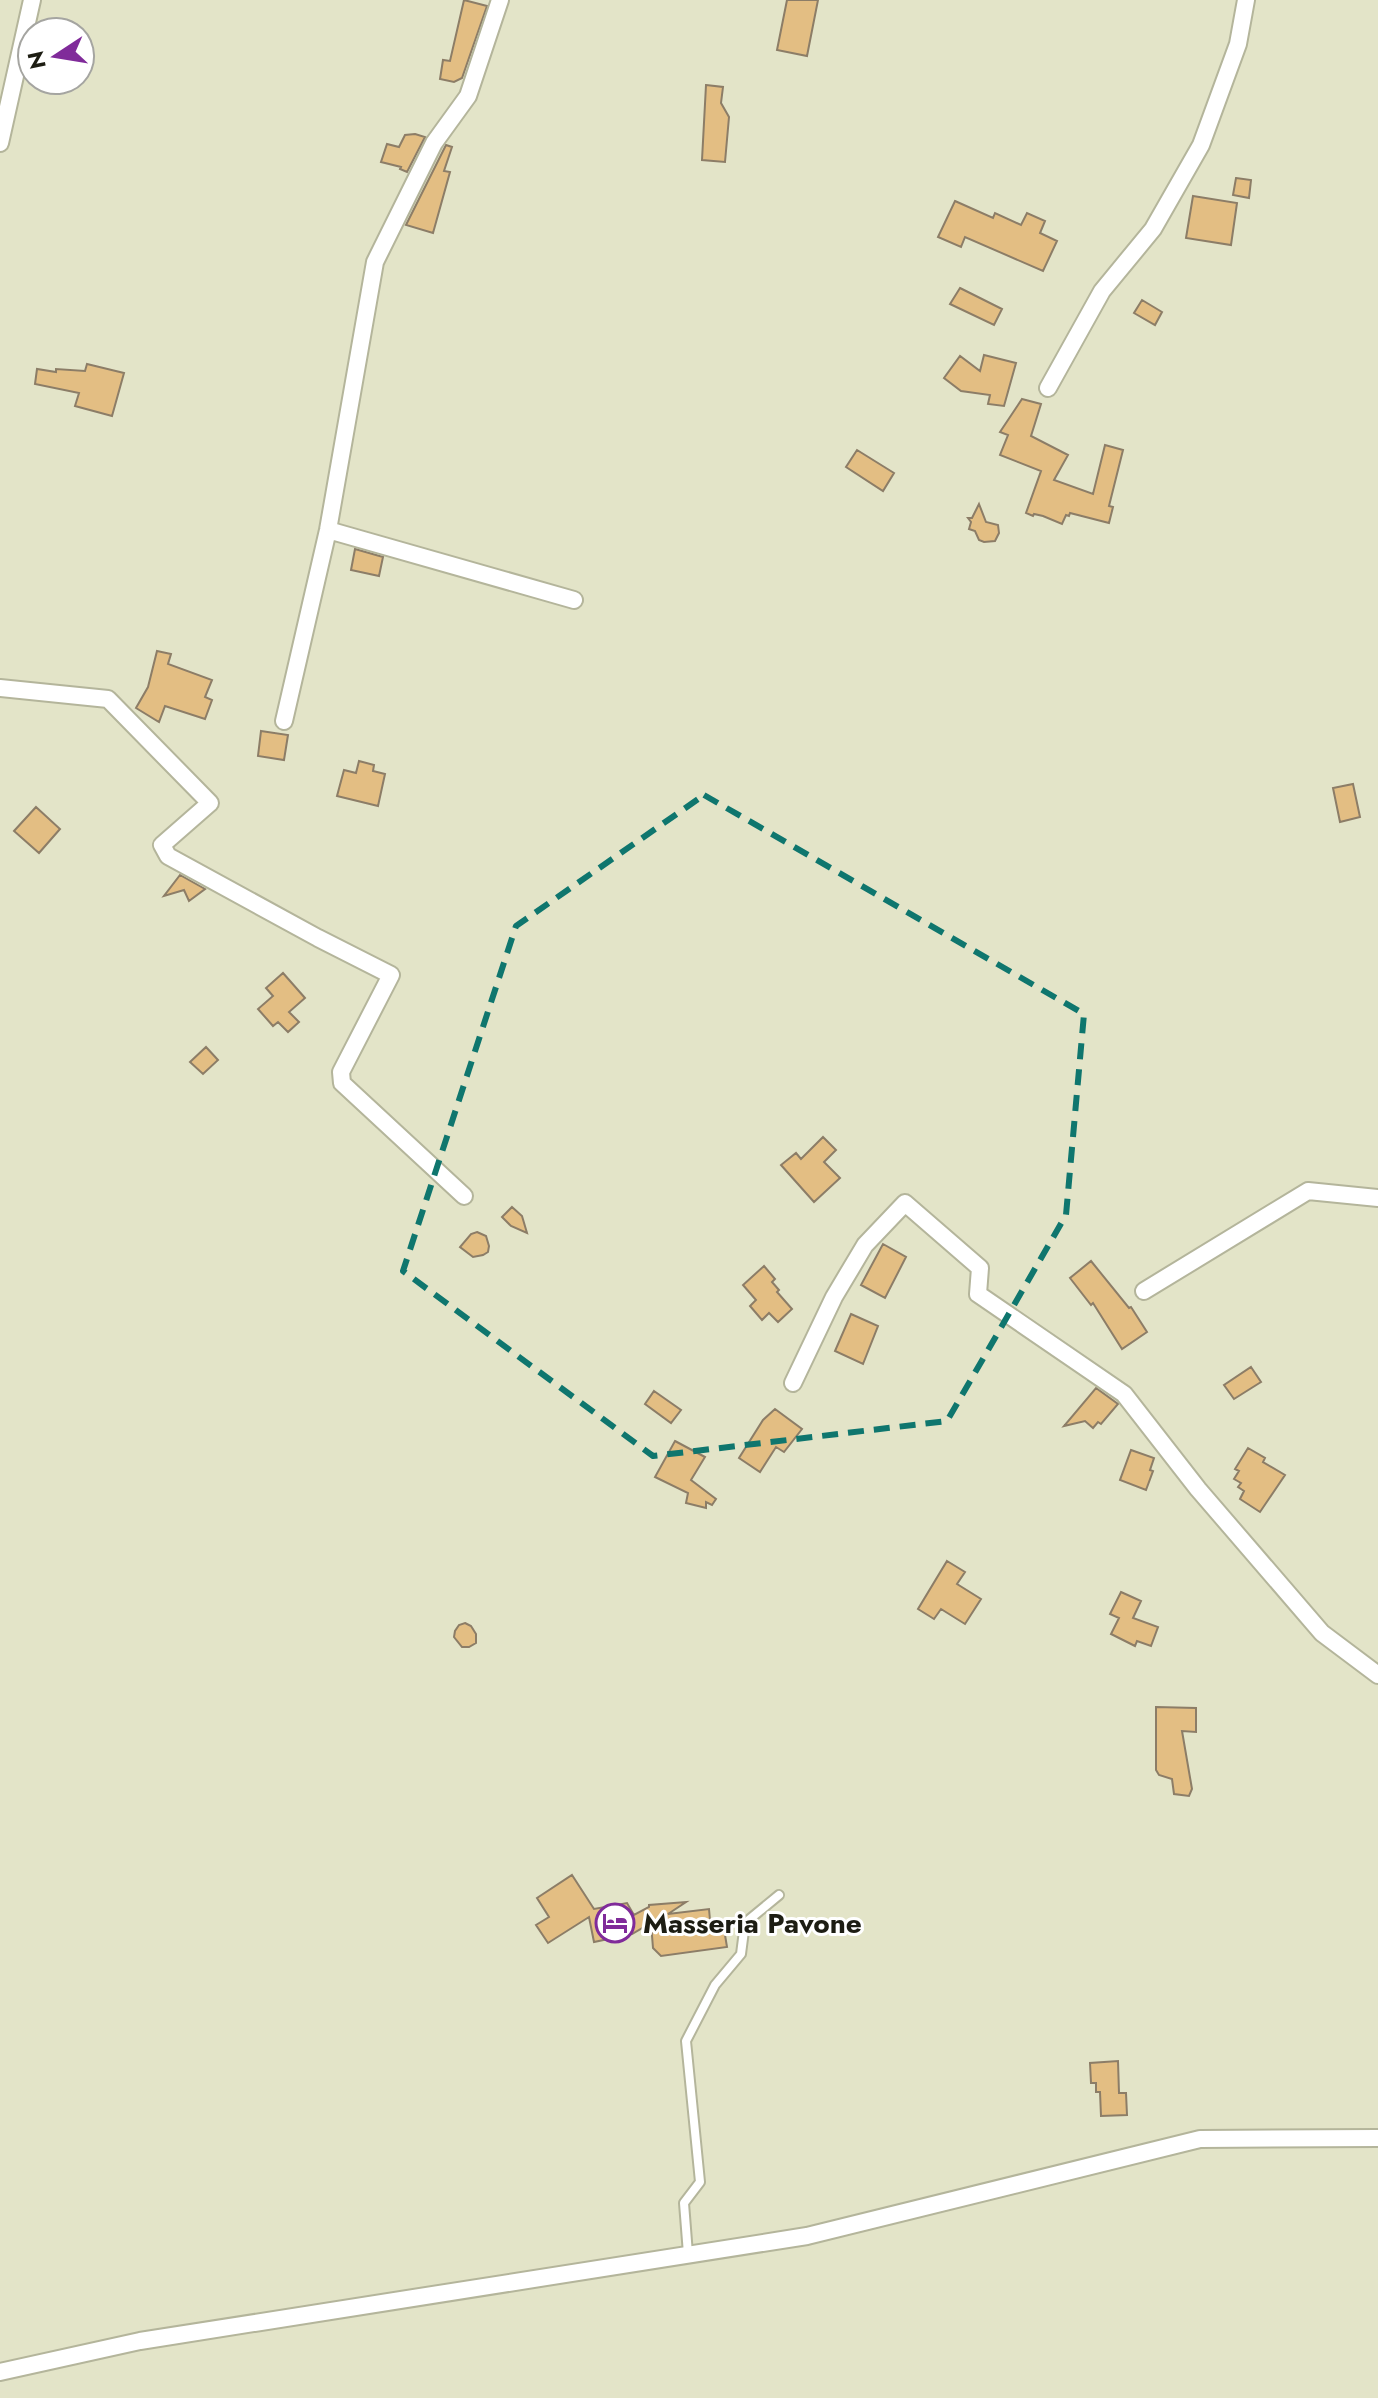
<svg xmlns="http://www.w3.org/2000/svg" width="1378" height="2398" font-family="Jost,sans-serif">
<rect width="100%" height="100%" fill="#e3e4c8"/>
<path fill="#e3be83" stroke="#8c7d67" stroke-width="2" d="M464 0 487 6 462 78 454 82 440 79 443 60 450 61Z
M787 0H818L807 56 777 50Z
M706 85 723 87 721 103 729 117 725 162 702 160Z
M415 134 425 137 407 172 400 169 401 167 381 162 387 144 399 147 405 135Z
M446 145 452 147 444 171 450 172 433 233 406 225Z
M1236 178 1251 180 1249 198 1233 195Z
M1193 196 1237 203 1231 245 1186 238Z
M955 201 993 218 995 213 1021 225 1027 213 1045 221 1040 233 1057 241 1043 271 965 237 961 247 938 237Z
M960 288 1002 309 994 325 950 304Z
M1142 300 1162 312 1155 325 1134 313Z
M984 355 1016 363 1004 406 988 404 990 395 961 391 944 378 960 356 980 371Z
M87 364 124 373 112 416 75 406 79 393 35 384 37 369 56 372V369L85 371Z
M1022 399 1041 404 1031 436 1068 455 1054 480 1093 494 1105 445 1123 450 1109 506 1113 507 1109 523 1070 513 1069 516 1066 515 1062 524 1043 516 1034 514 1033 516 1026 513 1041 471 1000 455 1008 435 1000 432Z
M857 450 894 473 883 491 846 467Z
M979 504 986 522 998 525 999 533 995 541 984 542 979 540 975 531 969 529 971 522 968 518H972Z
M355 549 383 557 379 576 351 570Z
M157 651 171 654 168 664 212 680 205 697 212 700 205 719 165 706 159 722 136 708 148 687Z
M261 731 288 735 284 760 258 756Z
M359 761 374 765 373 771 385 774 378 806 337 796 344 770 356 773Z
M1353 784 1360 817 1340 822 1333 788Z
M36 807 60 829 39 853 14 831Z
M180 875 205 889 189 901 184 890 164 896Z
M283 973 305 998 289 1012 299 1022 288 1032 278 1022 273 1026 258 1009 273 996 266 988Z
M206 1047 218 1060 203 1074 190 1062Z
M823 1137 836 1150 824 1162 840 1178 814 1202 781 1165 796 1153 801 1159Z
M512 1207 522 1216 527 1233 511 1226 502 1217Z
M477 1232 486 1236 489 1246 488 1252 483 1255 473 1257 460 1247 471 1234Z
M883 1244 906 1257 885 1298 861 1285Z
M1091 1261 1129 1308 1131 1307 1147 1332 1122 1349 1093 1303 1091 1305 1070 1278Z
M764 1266 775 1279 772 1282 779 1290 777 1292 792 1309 778 1322 769 1313 762 1320 750 1306 756 1300 743 1285Z
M851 1314 878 1326 863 1364 835 1351Z
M1251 1367 1261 1382 1234 1399 1224 1385Z
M1096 1388 1118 1404 1101 1424 1098 1422 1093 1428 1085 1421 1064 1426Z
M654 1391 681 1410 671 1423 645 1404Z
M775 1409 802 1429 784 1452 776 1447 760 1472 739 1458 763 1420Z
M675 1441 705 1457 691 1480 716 1499 712 1505 706 1502V1508L686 1503 688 1493 655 1477Z
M1248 1448 1265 1458 1263 1462 1285 1475 1260 1512 1240 1499 1244 1491 1238 1487 1241 1483 1234 1479 1239 1471 1235 1469Z
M1131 1450 1154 1458 1150 1470 1153 1471 1146 1490 1120 1480Z
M947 1561 965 1572 957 1584 981 1599 965 1624 941 1609 934 1619 918 1609Z
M1121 1592 1141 1601 1133 1618 1158 1627 1151 1646 1137 1641 1135 1646 1111 1634 1119 1618 1110 1614Z
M465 1623 471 1626 476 1634V1643L469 1647H462L454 1637 455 1631 459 1625Z
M1156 1707 1196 1708V1732L1182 1731 1192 1789 1189 1796 1174 1794 1172 1779 1159 1775 1156 1770Z
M572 1875 594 1909 627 1903 634 1915 649 1907V1905L686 1902 668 1914 709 1909 711 1931 724 1929 727 1947 661 1956 653 1948 651 1923 632 1934 594 1942 589 1917 548 1943 536 1925 549 1917 537 1898Z
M1118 2061 1119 2093H1126L1127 2115 1101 2116 1100 2092H1096V2083H1091L1090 2063Z"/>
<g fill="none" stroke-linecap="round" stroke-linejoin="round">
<g stroke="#b4b59b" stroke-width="12">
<path id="service" d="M688 2254 684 2203 700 2182 686 2041 715 1985 741 1954 745 1923 779 1895"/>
</g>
<g stroke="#b4b59b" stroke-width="20">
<path id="minor" d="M0 143 32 0
M1048 388 1102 291 1153 229 1201 145 1238 44 1246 0
M328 530 574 600
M0 688 108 699 210 803 162 845 168 856 318 938 391 975 341 1072 342 1083 464 1196
M284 721 328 530 375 262 434 143 468 96 500 0
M1144 1291 1308 1191 1378 1198
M793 1383 834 1297 865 1245 905 1203 980 1268 978 1294 1124 1394 1198 1489 1322 1633 1378 1675
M0 2372 140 2341 807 2236 1200 2139 1378 2138"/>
</g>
<use href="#service" stroke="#fff" stroke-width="8"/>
<use href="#minor" stroke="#fff" stroke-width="16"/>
</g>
<path fill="none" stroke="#0f766e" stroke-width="6" stroke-dasharray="16 10" stroke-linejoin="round" d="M704 795 1084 1014 1066 1215 947 1421 653 1456 403 1271 516 926Z"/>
<defs>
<g id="hotel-ring" transform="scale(2)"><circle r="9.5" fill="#fff" stroke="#802b9a" stroke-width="1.5"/><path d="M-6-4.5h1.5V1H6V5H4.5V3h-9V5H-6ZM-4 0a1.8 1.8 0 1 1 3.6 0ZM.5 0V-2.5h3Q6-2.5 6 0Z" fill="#802b9a"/></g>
</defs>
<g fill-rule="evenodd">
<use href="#hotel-ring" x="615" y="1923"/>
</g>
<g text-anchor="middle" stroke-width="6" stroke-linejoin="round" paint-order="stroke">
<g font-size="28" font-weight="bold" fill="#1d1d13" stroke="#fff" text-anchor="start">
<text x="643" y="1933">Masseria Pavone</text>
</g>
</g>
<g transform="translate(56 56) rotate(258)"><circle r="38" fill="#ffffff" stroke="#a5a5a1" stroke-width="2"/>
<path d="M0-6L14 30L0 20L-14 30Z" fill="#802b9a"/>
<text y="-12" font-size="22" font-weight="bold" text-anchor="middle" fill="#1d1d13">N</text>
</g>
</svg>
